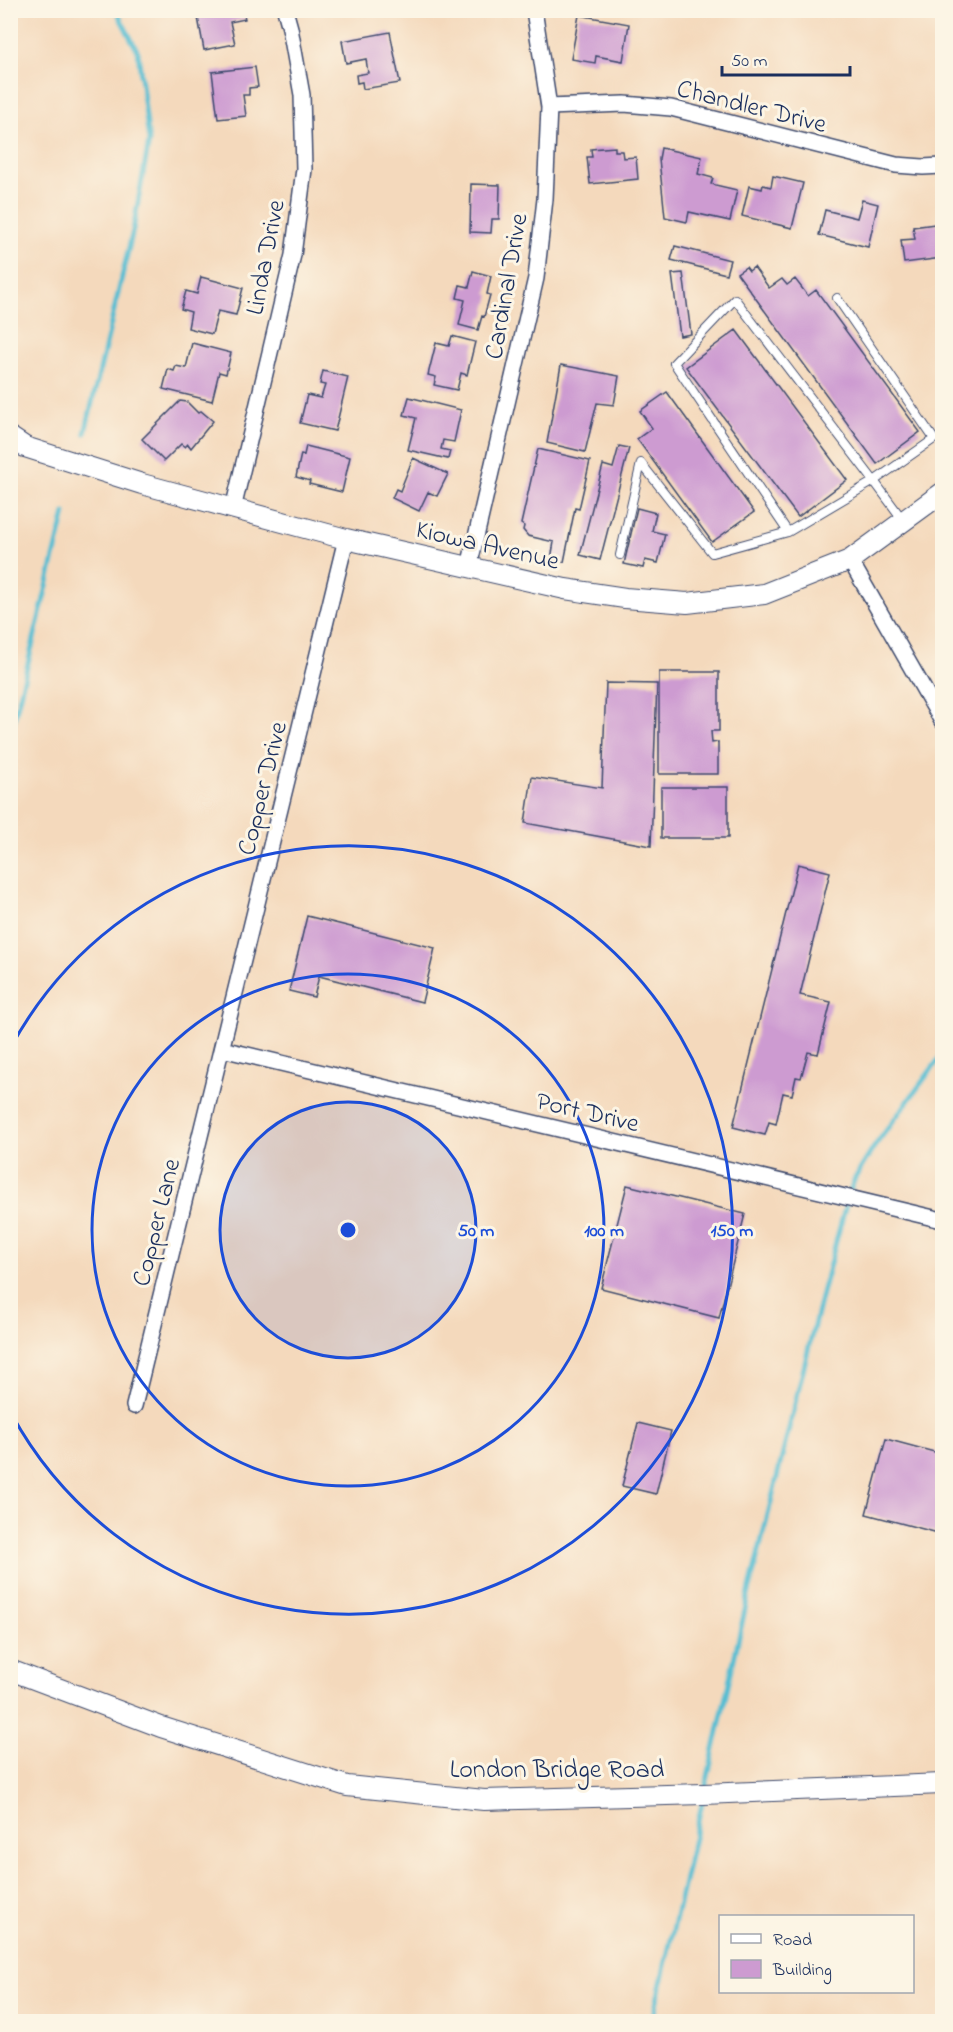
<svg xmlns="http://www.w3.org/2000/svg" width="953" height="2032" font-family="'Indie Flower',sans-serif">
<rect width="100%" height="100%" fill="#fcf5e5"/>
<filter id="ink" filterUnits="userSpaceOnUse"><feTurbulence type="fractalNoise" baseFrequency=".0167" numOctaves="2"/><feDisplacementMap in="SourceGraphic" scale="12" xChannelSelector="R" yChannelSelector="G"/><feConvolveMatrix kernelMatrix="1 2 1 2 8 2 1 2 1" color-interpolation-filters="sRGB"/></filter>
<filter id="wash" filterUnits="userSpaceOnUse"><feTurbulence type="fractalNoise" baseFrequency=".008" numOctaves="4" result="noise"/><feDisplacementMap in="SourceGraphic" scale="24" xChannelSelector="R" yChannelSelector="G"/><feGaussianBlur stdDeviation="1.35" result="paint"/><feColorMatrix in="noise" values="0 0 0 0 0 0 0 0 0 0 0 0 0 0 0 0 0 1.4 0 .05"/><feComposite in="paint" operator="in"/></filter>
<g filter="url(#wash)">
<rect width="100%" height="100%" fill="#f4d9bc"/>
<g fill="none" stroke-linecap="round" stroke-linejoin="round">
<path stroke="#55bdd2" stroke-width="5" d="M85 433 133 230 149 141 138 52 116 10
M10 736 65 513
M705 1790 748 1596 822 1293 848 1197 855 1178 874 1147 942 1055
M652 2022 703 1799"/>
</g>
<g id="blocks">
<path fill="#cd9bd1" d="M206 10H243L245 19 230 22 235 44 204 50 197 12Z
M579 15 629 24 623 61 596 56 595 63 571 59Z
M390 32 400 83 363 89 362 82 357 83 356 75 368 73 366 59 346 63 342 41Z
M255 67 258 87 249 88V95H243L246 116 218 119 212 72Z
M615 147V151H622L623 158 636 157 638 179 590 184 587 157H592L591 149Z
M661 148 702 157 698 174 713 178 711 184 737 190 730 221 689 212 687 222 665 217 659 159Z
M773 176 803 183 792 228 742 216 749 186 762 189 763 185 771 187Z
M471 184 500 185 499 219H492L491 233 470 232Z
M862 200 878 204 868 247 819 235 825 210 857 218Z
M942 223V258L904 263 901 240 915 239 913 227Z
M675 246 730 260 726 274 671 260Z
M746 267 749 271 754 267 769 288 782 279 787 285 795 279 808 296 816 290 920 432 877 464 737 273Z
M473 271 491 276 487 294 490 295 484 317 482 316 478 330 459 325 465 300 457 298 460 285 469 287Z
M683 273 691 334 680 336 672 274Z
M201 277 243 288 236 315 218 311 212 334 188 328 191 312 181 309 186 291 197 294Z
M736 330 847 480 798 517 686 367Z
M452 336 475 342 467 375 461 373 457 390 434 385 436 377 428 375 436 343 449 346Z
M192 343 231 353 226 374 219 372 212 401 163 389 168 369 174 371 176 366 186 368Z
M561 365 619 376 614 405 597 403 585 452 547 443Z
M323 371 348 377 335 431 300 423 307 395 321 398 325 385 320 384Z
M667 392 754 512 712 542 637 439 652 428 640 411Z
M409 397 461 410 454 442 443 440 441 449 450 451 448 459 408 450 416 418 404 415Z
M180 401 187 402 198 413 201 411 213 421 191 448 188 444 185 447 181 444 164 461 142 439Z
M306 446 350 457 342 492 309 484 310 481 296 477 301 454 304 455Z
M619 446 629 448 600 560 580 555 603 465 613 468Z
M538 449 590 461 579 509 575 508 564 562 551 559 554 542 528 536 523 530 524 526 521 524Z
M413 458 448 474 437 496 428 492 419 511 392 498 396 489 400 491Z
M637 508 656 513 652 531 665 534 658 563 645 560 643 568 624 564Z
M659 672H719V731H711L712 743 718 742V774H659Z
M606 683 657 684 651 846 525 823 532 777 602 788Z
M661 787H728V838H661Z
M798 864 830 872 800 995 831 1002 818 1054 808 1052 801 1078 796 1077 792 1095 783 1093 776 1124 769 1122 765 1135 733 1127Z
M307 916 435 948 422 1002 319 976 314 997 289 991Z
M627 1185 745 1214 719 1318 601 1288Z
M638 1423 671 1431 656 1494 622 1486Z
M886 1439 942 1454V1534L866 1514Z"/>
</g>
</g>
<g filter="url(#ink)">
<use href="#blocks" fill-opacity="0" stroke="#3c486c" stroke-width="1.5"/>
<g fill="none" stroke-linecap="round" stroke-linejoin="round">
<g stroke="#3c486c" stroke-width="10">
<path id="service" d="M837 298 934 439 874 481 903 520
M735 299 874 481 788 532 674 363Z
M620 555 641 463 712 553 788 532"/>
</g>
<g stroke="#3c486c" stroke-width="18">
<path id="minor" d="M549 107 624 104 671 108 896 165 923 167 942 166
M233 509 293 255 304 169 302 95 290 28 285 10
M850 560 942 721
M469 567 536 278 545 199 549 107 534 10
M222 1049 942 1220
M134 1406 346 539"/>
</g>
<g stroke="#3c486c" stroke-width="22">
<path id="tertiary" d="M10 437 25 447 142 484 346 539 565 589 625 598 687 603 764 594 850 560 942 493
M10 1670 161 1727 347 1786 484 1800 704 1794 942 1784"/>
</g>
<use href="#service" stroke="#fff" stroke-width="8"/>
<use href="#minor" stroke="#fff" stroke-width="15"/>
<use href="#tertiary" stroke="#fff" stroke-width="20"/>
</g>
</g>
<circle cx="348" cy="1230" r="128" fill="#1d4ed8" fill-opacity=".12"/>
<g fill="none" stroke="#1d4ed8" stroke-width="3">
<circle cx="348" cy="1230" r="128"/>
<circle cx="348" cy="1230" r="256"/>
<path d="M11 1047A384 384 0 1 1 11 1413"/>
</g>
<g text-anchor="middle" stroke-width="6" stroke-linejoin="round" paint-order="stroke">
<g font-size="26" fill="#1b2f5e" stroke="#fcf5e5">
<text transform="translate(752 105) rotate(14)" y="9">Chandler Drive</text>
<text transform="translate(264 257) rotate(-79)" y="9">Linda Drive</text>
<text transform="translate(505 286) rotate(-80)" y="9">Cardinal Drive</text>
<text transform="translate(488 544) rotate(13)" y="9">Kiowa Avenue</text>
<text transform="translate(261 788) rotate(-76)" y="9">Copper Drive</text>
<text transform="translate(588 1111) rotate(13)" y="9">Port Drive</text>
<text transform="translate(155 1222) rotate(-76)" y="9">Copper Lane</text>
<text x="557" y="1777">London Bridge Road</text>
</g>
</g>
<circle cx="348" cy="1230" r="9" fill="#1d4ed8" stroke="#fcf5e5" stroke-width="3"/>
<g font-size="18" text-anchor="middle" font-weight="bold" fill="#1d4ed8" stroke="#fcf5e5" stroke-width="6" stroke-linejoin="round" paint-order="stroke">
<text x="476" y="1236">50 m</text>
<text x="604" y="1236">100 m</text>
<text x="732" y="1236">150 m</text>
</g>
<rect width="953" height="2032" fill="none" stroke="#fcf5e5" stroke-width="36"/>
<rect x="719" y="1915" width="195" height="78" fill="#fcf5e5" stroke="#a2a6af" stroke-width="1.5"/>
<rect x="731" y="1934" width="30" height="9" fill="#ffffff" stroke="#a2a6af" stroke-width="1.5"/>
<text x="773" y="1945" font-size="18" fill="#1b2f5e">Road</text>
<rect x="731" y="1960" width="30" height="18" fill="#cd9bd1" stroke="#a2a6af" stroke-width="1.5"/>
<text x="773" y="1975" font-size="18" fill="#1b2f5e">Building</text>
<path d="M722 66v9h128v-9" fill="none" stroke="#1b2f5e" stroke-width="3"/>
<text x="731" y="66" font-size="18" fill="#1b2f5e" stroke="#fcf5e5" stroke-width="4.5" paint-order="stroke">50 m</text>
</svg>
